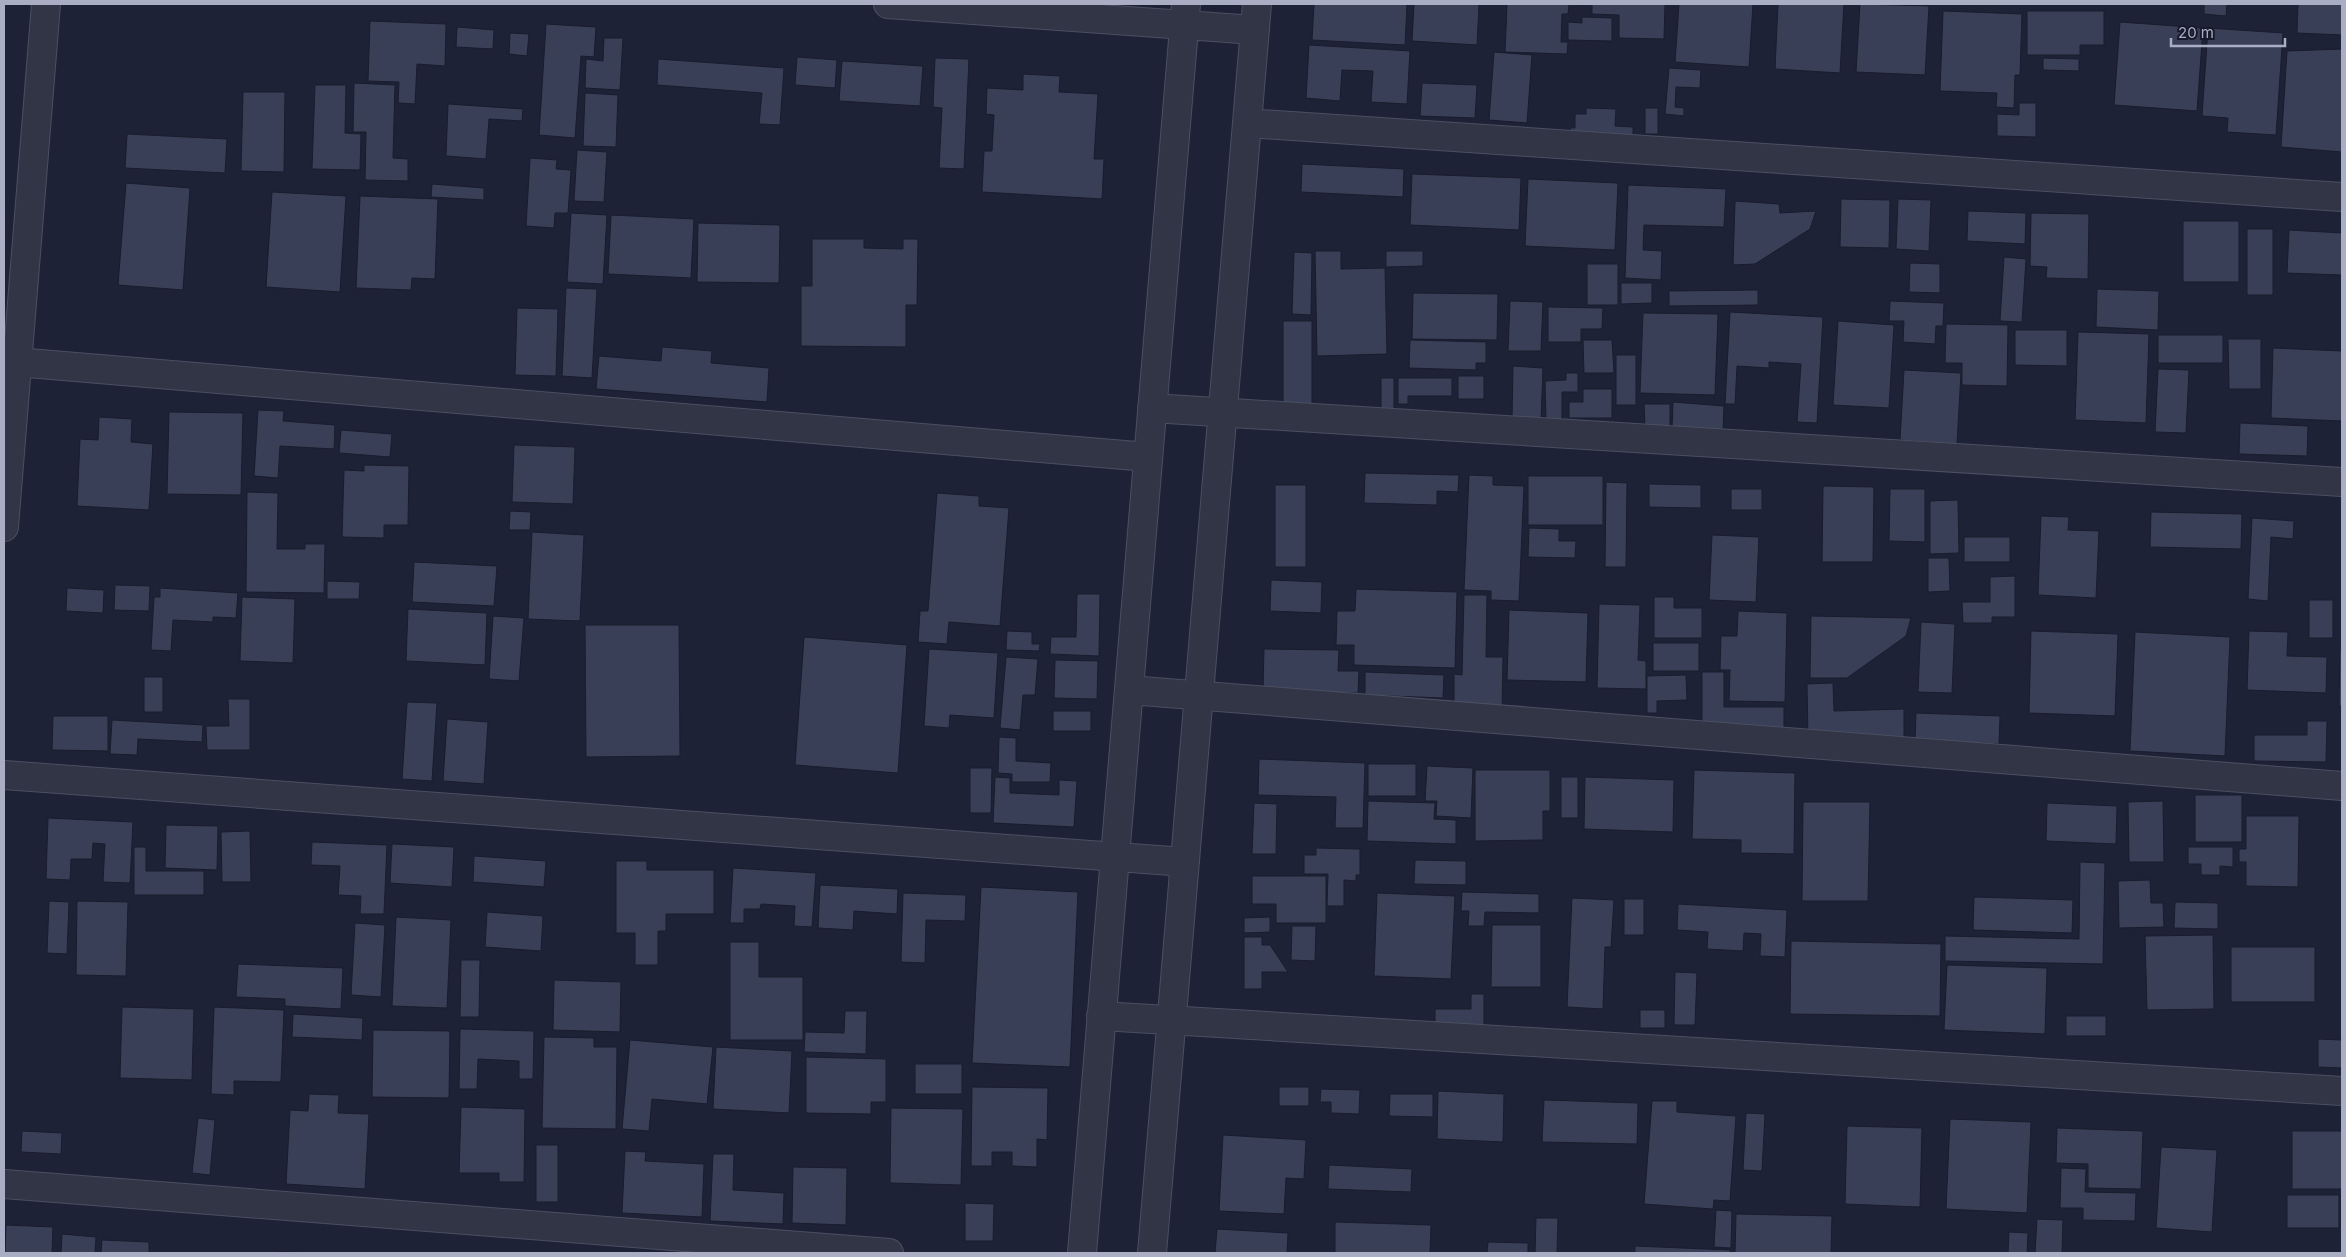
<svg xmlns="http://www.w3.org/2000/svg" width="2346" height="1257" font-family="Inter,sans-serif">
<rect width="100%" height="100%" fill="#1d2236"/>
<path fill="#393f57" stroke="#191c2d" d="M1314 4H1407L1405 45 1312 40Z
M1414 4H1479L1477 45 1412 41Z
M1507 4H1569L1568 14H1562L1561 42H1568L1567 54 1505 52Z
M1592 4H1665L1664 39 1619 38V15L1592 14Z
M1679 4H1753L1749 67 1675 62Z
M1778 4H1844L1840 73 1775 69Z
M1860 4 1929 6 1925 75 1856 72Z
M2204 4H2227L2226 16 2204 14Z
M2298 4H2342V35L2297 33Z
M1943 11 2022 14 2020 75H2015L2014 108 1996 107 1997 93 1940 91Z
M2027 11H2104V45H2080V55H2027Z
M1582 17 1612 18V41L1568 40V22L1582 23Z
M370 21 446 24 445 66 417 64 415 104 398 103 399 82 368 81Z
M2120 22 2203 28 2197 111 2114 105Z
M546 24 596 27 594 57 581 56 575 138 539 135Z
M457 27 494 30 493 49 456 47Z
M2208 28 2283 33 2276 135 2227 132 2228 118 2202 116Z
M510 33 529 34 527 56 509 54Z
M604 38H623L620 90 585 88 586 59 603 61Z
M1309 45 1410 51 1407 104 1371 102 1373 71 1342 70 1340 101 1306 98Z
M2342 49V152L2281 147 2287 51Z
M1494 52 1532 55 1527 123 1489 120Z
M797 57 837 60 835 88 795 85Z
M935 58 969 59 964 169 939 168 942 108 933 107Z
M2043 58 2079 59V71L2043 70Z
M658 59 784 68 780 125 759 124 762 93 657 85Z
M842 61 923 66 920 106 839 101Z
M1669 68 1701 70 1700 88 1676 87 1675 107 1684 108V116L1665 114Z
M1023 74 1060 76 1059 92 1098 94 1094 159H1104L1102 199 982 192 984 151H992L994 115 986 114 987 88 1023 90Z
M354 83 395 85 393 158 408 159V181L365 180 366 132H353Z
M1422 83 1477 85 1475 118 1420 116Z
M315 85H346L345 133 361 134 360 170 312 169Z
M243 92H285L284 172 241 171Z
M585 93 618 95 616 147 583 146Z
M2019 103H2036V137L1997 136V114L2019 115Z
M448 104 523 109 522 121 489 119 486 159 446 156Z
M1586 108 1616 109 1615 126 1633 127V137L1570 135V128H1575V114H1586Z
M1645 108H1658V134H1645Z
M127 134 227 139 225 173 125 168Z
M577 150 607 152 604 202 574 201Z
M530 158 557 160 556 169 571 170 568 213H555L554 228 526 226Z
M1302 164 1404 169 1403 197 1301 192Z
M1412 174 1521 178 1519 230 1410 225Z
M1528 179 1618 183 1615 250 1525 246Z
M126 183 190 188 183 290 118 285Z
M432 184 484 188V200L431 197Z
M1628 185 1726 189 1724 227 1644 225 1643 250 1662 251 1661 280 1625 278Z
M272 192 346 196 340 292 266 287Z
M360 196 438 199 435 279 412 278 411 290 356 288Z
M1841 199 1890 200 1889 248 1840 247Z
M1898 199 1931 200 1929 251 1896 249Z
M1735 201 1779 204 1780 213 1816 211 1810 229 1755 264 1733 265Z
M1968 211 2026 213 2025 244 1967 241Z
M571 213 607 215 603 284 567 282Z
M2031 213 2089 214 2088 279 2046 278 2047 267 2030 266Z
M611 215 694 219 691 278 608 274Z
M2183 221H2239V282H2183Z
M698 223 780 225 779 283 697 282Z
M2247 229H2273V295H2247Z
M2289 230 2342 233V275L2287 273Z
M812 239H864V248L903 249V239H918L917 305H906V347L801 346V286H812Z
M1315 251H1341V269L1385 268 1387 354 1317 356Z
M1386 251H1423V266L1386 267Z
M1294 252 1312 253 1311 315 1292 314Z
M2004 257 2026 259 2022 322 2000 321Z
M1910 263 1940 264V293L1909 292Z
M1587 264H1618V305H1587Z
M1621 283H1652V303L1621 304Z
M566 288 597 289 592 378 562 376Z
M2097 289 2159 291 2158 330 2096 327Z
M1758 290V305L1669 306V291Z
M1413 293 1498 294 1497 340 1412 339Z
M1510 301 1543 302 1541 351H1508Z
M1890 301 1944 303 1943 326H1936L1935 344 1903 342 1904 321H1889Z
M1548 307 1603 308 1602 329H1581V342H1548Z
M517 308 558 309 556 376 515 375Z
M1730 312 1823 317 1817 423 1797 422 1801 364 1769 362V368L1737 366 1735 404H1725Z
M1643 313 1718 314 1715 395 1640 393Z
M1283 321H1312V412H1283Z
M1838 321 1894 325 1889 408 1833 405Z
M1946 324 2008 325 2007 386 1962 385V363H1945Z
M2015 330H2067V366L2015 365Z
M2078 332 2149 334 2146 423 2075 420Z
M2158 335H2223V363H2158Z
M2228 339H2261V389H2229Z
M1410 340 1486 342V363H1476V370L1409 368Z
M1583 340H1612L1614 373H1584Z
M662 347 712 351 711 363 769 368 767 402 596 389 599 356 661 361Z
M2273 348 2342 351V421L2271 418Z
M1616 355H1636V405H1616Z
M1513 366 1543 368 1541 420H1512Z
M2158 369 2189 370 2186 433 2155 432Z
M1904 370 1961 373 1957 444 1900 440Z
M1566 373H1578V392H1562V420H1546L1545 381 1566 380Z
M1458 376H1484V399H1458Z
M1381 378H1394V413H1381Z
M1398 378H1452V396H1408V404H1398Z
M1583 389H1612V418H1569V402H1583Z
M1673 402 1724 406 1723 432 1672 429Z
M1644 404H1670V427L1645 428Z
M258 410 284 411 283 421 335 425 334 449 280 446 278 478 254 476Z
M169 412 243 413 241 495 167 494Z
M99 417 132 419 131 442 153 444 149 510 77 506 80 439 98 440Z
M2240 423 2308 426 2307 456 2239 454Z
M341 430 392 434 390 457 339 453Z
M514 445 575 447 573 504 512 502Z
M364 465 409 466 408 525H384V538L342 537 344 470 364 471Z
M1365 473 1459 475 1458 492 1437 491V505L1364 503Z
M1469 475 1493 476V485L1524 486 1519 601 1491 600V591L1464 590Z
M1528 476H1603V525H1528Z
M1606 482 1627 483 1626 567H1605Z
M1649 484 1701 485V508L1649 507Z
M1275 485H1306V567H1275Z
M1823 486 1874 487 1873 562H1822Z
M1731 489H1762V510H1731Z
M1890 489H1925V542L1889 541Z
M247 492 278 493 277 549H305V544H325L324 593 246 592Z
M937 493 979 496V506L1009 508 1000 626 949 622 947 644 918 642 920 611H928Z
M1958 500 1959 553 1930 554V501Z
M510 511 531 512 530 530H509Z
M2151 512 2242 514 2241 549 2150 547Z
M2041 516 2069 517 2068 530 2099 531 2096 598 2038 595Z
M2252 518 2294 521 2293 539 2271 537 2268 601 2248 599Z
M1529 528 1559 529V541H1576L1575 558 1528 557Z
M532 532 584 535 580 621 528 619Z
M1712 535 1759 537 1756 602 1709 600Z
M1964 537H2010V562H1964Z
M1928 558H1949L1950 591 1928 592Z
M414 562 497 566 494 606 412 602Z
M2015 576V617H1992V623H1963L1962 602H1990V577Z
M1271 580 1322 582 1321 613 1270 611Z
M327 581 360 582 359 599H327Z
M115 585 150 586 149 611 114 610Z
M67 588 104 590 103 613 66 611Z
M160 588 238 593 236 618 213 617V622L173 620 171 651 151 650 154 597H160Z
M1356 589 1457 592 1455 668 1354 665V645H1336L1337 611H1355Z
M1077 594H1100L1099 656 1050 654 1051 637H1076Z
M1464 595H1487L1486 657H1503L1502 712 1454 711V674L1462 675Z
M242 597 295 599 293 663 240 661Z
M1654 597H1674V608H1702V638H1654Z
M2309 600H2333V638H2309Z
M1599 604 1640 605 1638 660 1646 661V689L1597 688Z
M408 609 487 613 485 665 406 661Z
M1509 610 1588 613 1586 682 1507 680Z
M1738 611 1787 613 1785 702 1729 701 1730 670H1720L1721 636H1737Z
M493 616 524 618 519 681 489 679Z
M1811 616 1911 618 1906 636 1847 678H1810Z
M1921 622 1955 624 1952 693 1918 692Z
M585 625H679L680 756 586 757Z
M1007 631 1032 632V644H1040L1039 651 1006 650Z
M2031 631 2118 634 2115 716 2029 713Z
M2249 631 2288 632 2287 656 2327 657 2326 693 2247 690Z
M2135 632 2230 637 2225 756 2130 751Z
M804 637 907 645 898 773 795 765Z
M1653 643H1699V671H1653Z
M929 649 998 653 994 718 950 715 949 728 924 726Z
M1264 649 1339 650 1338 671H1359L1358 693 1263 691Z
M2340 649H2342V706H2339Z
M1006 657 1038 659 1035 695H1023L1020 730 1000 728Z
M1055 660 1098 661 1097 699 1054 698Z
M1365 672 1444 675 1443 698 1365 695Z
M1702 672H1724V707H1784V730H1702Z
M1686 675 1687 700 1657 701V713H1647V676Z
M144 677H163V712H144Z
M1833 683 1834 711 1904 709V737L1808 739 1807 684Z
M228 699H250V750H207L206 726H229Z
M407 702 437 703 432 781 402 779Z
M1053 711H1091V731H1053Z
M1916 713 2000 716 1999 744 1915 740Z
M53 716H108V751L52 750Z
M447 719 488 722 484 784 443 781Z
M112 720 203 725 202 742 138 739 137 755 110 754Z
M2307 721H2327L2326 762 2254 761V735H2307Z
M999 737 1016 738V761L1051 763 1050 782H1012V774L998 773Z
M1259 759 1365 763 1363 828H1335L1336 797 1258 795Z
M1368 764H1416V796H1368Z
M1427 766 1473 768 1471 818 1436 816 1437 801H1425Z
M970 768H992L991 813H970Z
M1475 770H1550V811H1543V840L1475 841Z
M1694 770 1795 773 1794 854 1741 853V840L1692 839Z
M995 777 1010 778V793L1059 795V780L1077 781 1074 827 993 823Z
M1561 777H1578V818H1561Z
M1585 777 1674 780 1673 832 1584 829Z
M2195 795H2242V842H2195Z
M1368 801 1435 803 1434 819 1456 820V844L1367 841Z
M2163 801 2164 862H2129L2128 802Z
M1803 802H1870L1868 901H1802Z
M1254 803 1277 804 1276 854H1252Z
M2047 803 2117 806 2116 844 2046 841Z
M2246 816H2299L2298 887 2246 886V862H2239V849H2246Z
M48 818 133 822 130 883 103 882 105 844 93 843 92 859H71L70 880 46 879Z
M166 825 218 826 217 870 165 868Z
M250 831 251 882H222L221 832Z
M312 842 387 845 384 914H360L361 896 338 895 340 866 311 865Z
M392 844 454 847 452 887 390 883Z
M134 847H146V871H204V895H134Z
M2188 847H2233V867L2220 866V875H2201V864H2188Z
M1316 848 1360 849V875H1356V881L1344 880V906H1327L1328 874H1304V855H1316Z
M474 856 546 861 544 887 473 882Z
M1415 860 1466 861V885L1414 884Z
M616 861H647V870H714V914H666V931H658V965H635V933H616Z
M2080 862 2105 863 2103 964 1945 961V936L2079 939Z
M733 868 816 873 812 927 794 926 795 906 761 904 760 909H744V923H730Z
M1252 876H1326V923H1276V904H1252Z
M2150 880 2151 903H2163L2164 927 2119 928 2118 881Z
M820 885 898 889 897 914 854 911 853 930 818 928Z
M981 887 1078 892 1070 1067 972 1063Z
M1462 892 1539 894V913L1485 912 1484 926H1468L1469 911H1461Z
M903 893 966 895 965 921 926 920 925 963 901 962Z
M1377 893 1455 896 1451 979 1374 976Z
M1974 897 2073 900 2072 933 1973 930Z
M1572 898 1614 900 1611 947H1605L1603 1009 1567 1007Z
M1624 899H1644V935H1624Z
M49 901 69 902 67 954 47 953Z
M77 901 128 902 126 976 76 975Z
M2175 902 2218 903V929L2174 928Z
M1678 904 1787 910 1785 957 1760 956 1761 934 1744 933 1743 951 1707 949 1708 932 1677 930Z
M487 912 543 916 541 951 485 947Z
M396 917 451 920 447 1008 392 1006Z
M1270 917V932L1244 933V918Z
M355 923 385 925 381 997 351 995Z
M1492 925H1541V987H1491Z
M1292 926H1316L1315 961 1291 960Z
M2213 935 2214 1009 2147 1010 2145 936Z
M1244 937H1262V945H1270L1288 972H1262V989H1244Z
M1791 941 1941 944 1940 1016 1790 1014Z
M730 942H759V977H803V1040H730Z
M2231 947H2315V1002H2231Z
M461 960H480L479 1017H460Z
M238 964 343 968 341 1009 285 1006V999L236 997Z
M1947 965 2047 968 2045 1034 1944 1030Z
M1675 972 1697 973 1695 1025H1674Z
M554 980 621 982 620 1032 553 1030Z
M1471 994H1484V1028H1435V1009H1471Z
M122 1007 194 1009 192 1080 120 1078Z
M214 1007 284 1010 281 1082 234 1081V1095L211 1094Z
M1640 1010H1665V1028H1640Z
M845 1011H867L866 1054 804 1052 805 1032 844 1033Z
M293 1014 363 1018 362 1040 292 1037Z
M2066 1016H2106V1036H2066Z
M460 1029 534 1031 533 1079H519V1061L478 1059 477 1089H459Z
M373 1030 450 1031 449 1098 372 1097Z
M544 1037 594 1038V1047H617L616 1129 542 1128Z
M2318 1039 2342 1040V1068L2318 1067Z
M630 1040 713 1047 707 1104 652 1099 649 1131 622 1129Z
M716 1047 792 1051 789 1113 713 1109Z
M806 1057 886 1059V1102H871V1114L806 1113Z
M915 1064H962V1094H915Z
M972 1087 1048 1088 1047 1140 1037 1139V1167L1012 1166V1152H992V1166H971Z
M1279 1087H1309V1106H1279Z
M1321 1089 1360 1090 1359 1114 1331 1113V1102H1320Z
M1438 1091 1504 1094 1503 1142 1437 1139Z
M309 1094 339 1095 338 1113 369 1114 365 1189 286 1184 290 1110 308 1111Z
M1390 1094H1433V1117L1389 1116Z
M1544 1100 1638 1103 1637 1144 1542 1142Z
M1652 1101H1677V1112L1736 1116 1730 1201 1714 1200 1713 1209 1644 1204Z
M461 1107 525 1109 524 1182H499V1173H459Z
M891 1108 963 1109 961 1185 890 1183Z
M1746 1113 1765 1114 1762 1171 1743 1170Z
M198 1118 215 1120 210 1175 192 1173Z
M1950 1119 2031 1122 2027 1213 1946 1209Z
M1847 1126 1922 1128 1920 1207 1845 1204Z
M2057 1128 2143 1131 2141 1189 2088 1188V1164L2056 1163Z
M22 1131 62 1133 61 1154 21 1152Z
M2292 1131H2342V1189H2292Z
M1223 1135 1306 1140 1304 1179 1286 1178 1284 1214 1219 1211Z
M536 1145H558V1202H536Z
M2161 1147 2217 1150 2212 1232 2156 1228Z
M625 1151 646 1152 645 1161 704 1164 702 1217 622 1213Z
M713 1154H734L733 1190 784 1193 783 1224 710 1221Z
M1329 1165 1412 1169 1411 1192 1328 1189Z
M793 1167 847 1168 846 1225 792 1223Z
M2061 1168 2086 1169 2085 1192 2136 1193 2135 1221 2083 1220V1208H2060Z
M2287 1195H2339V1228H2287Z
M965 1203 994 1204 993 1241H965Z
M1716 1210 1732 1211 1731 1248 1714 1247Z
M1736 1214 1832 1216 1831 1253H1735Z
M1536 1218H1558L1557 1253H1535Z
M2037 1219 2063 1220 2062 1253H2035Z
M1335 1222 1431 1225 1430 1253H1335Z
M6 1225 53 1227 52 1253H5Z
M1217 1229 1288 1233 1287 1253H1215Z
M2009 1232 2028 1233 2027 1253H2008Z
M62 1234 96 1237 95 1253H61Z
M102 1240 149 1242V1253H101Z
M1488 1242 1528 1243V1253H1487Z
M1635 1246 1730 1250V1253H1635Z
M269 1251 316 1253H269Z"/>
<g fill="none" stroke-linecap="round" stroke-linejoin="round">
<g stroke="#4b4f62" stroke-width="30">
<path id="minor" d="M888 4 1255 30
M1247 123 2342 197
M4 361 1148 457
M1152 408 2342 482
M4 527 46 4
M1129 690 2342 786
M4 775 1185 862
M1101 1016 2342 1091
M4 1184 889 1253
M1082 1253 1186 4
M1152 1253 1257 4"/>
</g>
<use href="#minor" stroke="#313546" stroke-width="28"/>
</g>
<rect width="2346" height="1257" fill="none" stroke="#aaaec4" stroke-width="10"/>
<path d="M2171 38v8h114v-8" fill="none" stroke="#aaaec4" stroke-width="2.5"/>
<text x="2178" y="38" font-size="15" fill="#aaaec4" stroke="#171a2a" stroke-width="4" paint-order="stroke">20 m</text>
</svg>
